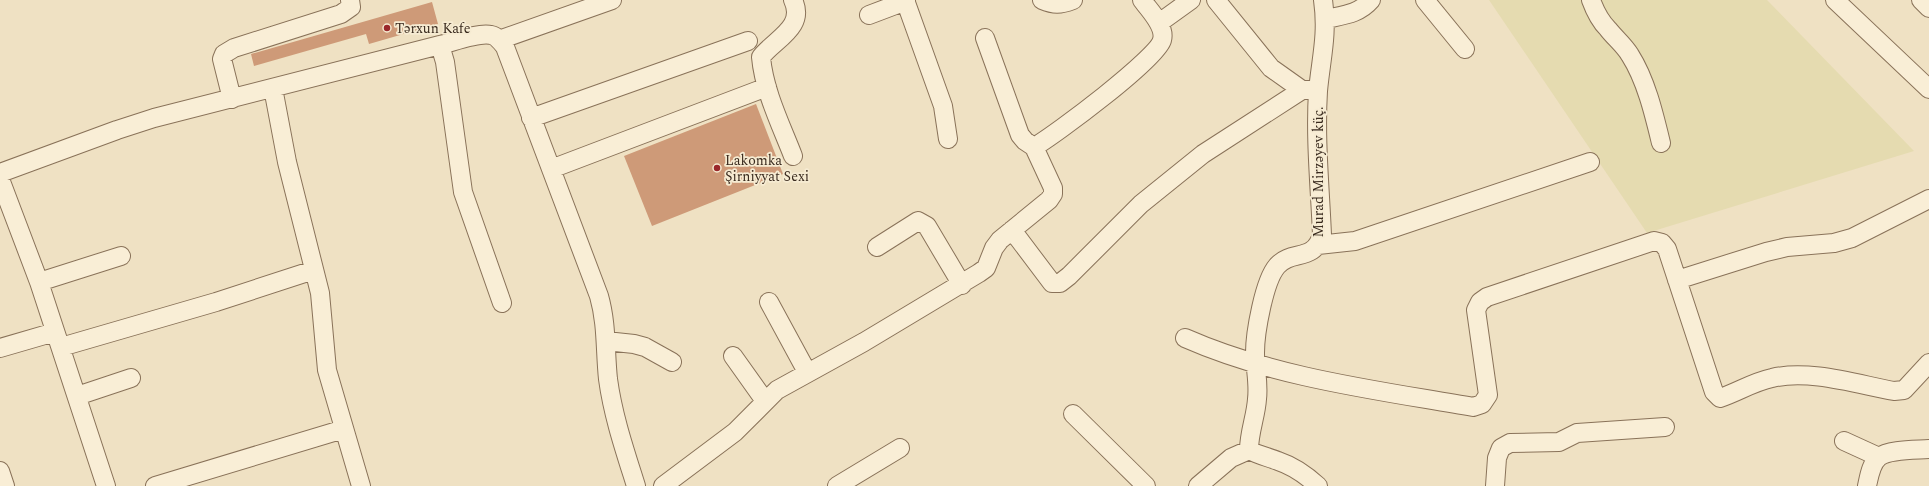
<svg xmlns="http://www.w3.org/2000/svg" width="1929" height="486" font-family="Spectral,serif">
<rect width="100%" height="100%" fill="#efe1c3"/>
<path fill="#e5dbb0" d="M1489 0H1767L1914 151 1647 233Z"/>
<path fill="#ce9a78" d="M432 2 438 24 369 44 366 34 254 66 251 54Z
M756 104 783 174 652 226 624 156Z"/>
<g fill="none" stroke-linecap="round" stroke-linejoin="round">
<g stroke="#897259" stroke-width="20">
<path id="minor" d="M793 0C806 27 775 39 761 57 764 91 781 125 793 156
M905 0 943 106 948 139
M1042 0C1054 5 1060 5 1073 0
M1216 0 1271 68 1302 90H1313
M1425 0 1465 49
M1591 0C1595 11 1600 21 1608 29 1615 38 1624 45 1630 55 1646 80 1654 114 1661 143
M1835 0 1929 89
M1921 0 1929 8
M869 15 906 1
M1326 19C1344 15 1359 14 1371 0
M1159 23 1191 0
M985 38 1020 135 1025 141 1034 147
M499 40 612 0
M440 45 445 62 463 192 502 303
M273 88 287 162 320 293 327 370 361 486
M232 99 222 59 224 54 234 48 341 14 351 7 350 0
M531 118 748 41
M551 169 767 87
M0 173 117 130 154 118 440 45C453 42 479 32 491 35 497 36 501 42 505 47L599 296C607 324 605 351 608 379 613 416 625 451 636 486
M0 179 39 282 106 486
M1012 230 1052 283H1060L1069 276 1141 204 1203 154 1302 90
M1318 245 1355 241 1590 162
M877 247 918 221 927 226 962 285
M1677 280 1766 252 1787 247 1834 243 1852 238 1929 199
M39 282 121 256
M769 302 807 372
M1185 338C1276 378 1376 390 1473 407L1482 404 1488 395 1476 310 1480 302 1487 297 1654 241 1662 243 1667 249 1714 392 1720 398C1738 392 1753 382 1772 378 1809 369 1856 384 1894 391L1904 390 1929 363
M606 341 634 344 645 347 672 362
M61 347 216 302 314 270
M0 348 55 332
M733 356 765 401
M77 396 131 378
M1073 414 1146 486
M1844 441 1879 457
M0 471 5 486
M155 486 344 429
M663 486 735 432 777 390 864 342 979 273 986 268 994 248 1000 240 1049 200 1053 194V188L1034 147C1055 135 1158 58 1162 40 1166 26 1149 10 1142 0
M837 486 900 448
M1198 486 1231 458 1249 450
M1318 486C1306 475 1293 466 1278 461 1268 457 1258 455 1249 450 1249 432 1256 416 1257 399 1259 383 1255 369 1255 353 1255 333 1264 281 1277 266 1292 249 1313 263 1322 235 1320 187 1315 139 1318 91 1321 58 1328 35 1323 0
M1495 486 1497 458 1501 448 1510 443 1559 442 1577 433 1665 427
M1867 486C1869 477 1871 463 1879 457 1889 449 1916 450 1929 449"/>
</g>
<use href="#minor" stroke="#f9eed6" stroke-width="18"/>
</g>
<g fill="#9a282b" stroke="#f6ebd2" stroke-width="1.5">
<circle cx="387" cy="28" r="4"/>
<circle cx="717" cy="168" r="4"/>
</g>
<g text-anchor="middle" stroke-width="3.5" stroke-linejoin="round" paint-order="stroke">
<g font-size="14" fill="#392a1e" stroke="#f6ebd2" text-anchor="start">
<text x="395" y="33">Tərxun Kafe</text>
<text x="725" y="165">Lakomka<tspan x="725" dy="16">Şirniyyat Sexi</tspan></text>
</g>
<g font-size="14" fill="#392a1e" stroke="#f6ebd2">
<text transform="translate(1318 172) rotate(-90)" y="5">Murad Mirzəyev küç.</text>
</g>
</g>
</svg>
